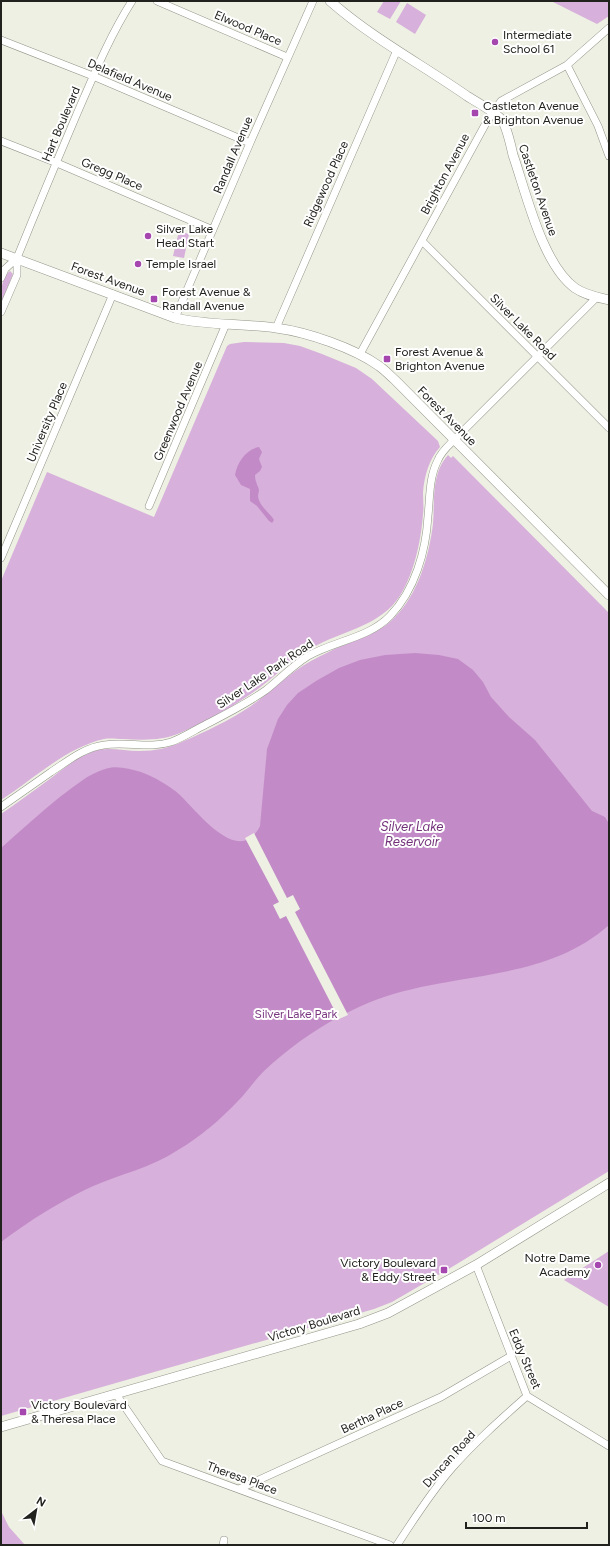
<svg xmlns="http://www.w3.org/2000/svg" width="610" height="1546" font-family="Figtree,sans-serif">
<rect width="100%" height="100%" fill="#edf0e2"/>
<path fill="#d7b0db" d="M384 1H401L390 19 377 12Z
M551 1H609V16L597 24Z
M407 3 426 15 415 34 396 22Z
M179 231 189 234 184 258 173 256Z
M10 271 13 274 1 303C1 293 1 277 10 271Z
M244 342 284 343 300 346 322 354 356 368 372 379 438 441 440 447C429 459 424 477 423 493 423 500 424 507 423 514 421 543 412 585 392 606 368 630 334 633 307 651 285 665 266 685 243 699 224 712 202 723 180 733 162 741 143 740 123 739 117 739 110 738 104 739 65 748 34 779 1 800V581L47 472 154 517 227 346 230 344Z
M448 455 451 458 453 456 609 613V1171L447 1270 445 1268 439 1272 440 1274 392 1302 374 1309 1 1416V814C17 803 32 792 47 781 62 770 79 755 98 750 111 747 125 751 139 751 155 751 169 748 184 741 205 732 232 719 251 706 271 692 289 673 311 661 321 656 331 650 342 646 361 638 380 633 394 618 418 595 429 556 433 524 435 500 431 474 448 455Z
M609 1251V1307L564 1280Z
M1 1511 9 1527 25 1545H1Z"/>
<path fill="#c28bc7" d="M259 447 262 452 259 459 262 467 260 471 255 475C255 482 258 485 259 490 259 492 258 494 258 496 259 506 270 513 274 520L272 523 269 521 257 506 250 501V489L241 485 235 475C237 463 246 449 259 447Z
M415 653 439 655 458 659 473 670 483 682 491 697 509 717 535 740 592 811 605 817 608 822 609 925C542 985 446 970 368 1003 328 1020 294 1043 263 1072 254 1081 247 1092 238 1101 220 1120 200 1137 178 1150 151 1168 120 1174 91 1187 59 1202 29 1221 1 1242V848C21 830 40 813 61 796 75 786 88 774 105 769 117 765 129 769 141 772 154 777 169 785 180 795 197 811 239 868 260 826L267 749 278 719 287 705 298 693 316 681 339 668 360 660 385 655Z"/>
<path fill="#edf0e2" d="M254 833 287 898 293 895 300 909 295 912 348 1015 339 1019 286 916 280 919 273 905 279 902 245 838Z"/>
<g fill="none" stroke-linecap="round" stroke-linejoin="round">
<g stroke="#929488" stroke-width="8">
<path id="street" d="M157 1 287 57
M1 40 93 76 250 143
M567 65 598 126 609 156
M1 141 57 163 213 230
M422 241 609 428
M1 278 5 269 17 258
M1 312 17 275V258C36 211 56 163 76 116 93 77 109 37 132 1
M175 318 250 143 313 1
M276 328 397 50
M360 354 486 123 501 101 567 65 609 28
M149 506 226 324
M1 558 113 294
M1 807C18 795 34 784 51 772 68 761 83 748 104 745 126 741 149 749 171 742 180 739 190 733 199 728 222 716 245 705 266 690 280 679 292 666 308 656 334 641 369 638 390 616 415 590 426 551 428 516 430 497 429 477 438 460 441 452 448 446 454 440L597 297
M476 1265 527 1396 609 1446
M116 1394 162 1461 390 1545
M239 1489 441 1397 511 1356
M223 1545 224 1540
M397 1545C414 1519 431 1492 452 1468 475 1442 501 1419 527 1396"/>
</g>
<g stroke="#929488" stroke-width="10">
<path id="secondary" d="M330 1C372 38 421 64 467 96 475 101 498 114 502 120 506 126 511 146 513 155 526 192 542 264 575 288 585 295 597 297 609 300
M1 253 175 318C209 326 242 323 276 328 307 332 354 348 379 366 385 370 389 375 395 380L609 595
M1 1427 359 1324 388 1313 476 1265 609 1183"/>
</g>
<use href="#street" stroke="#fff" stroke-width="7"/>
<use href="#secondary" stroke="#fff" stroke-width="9"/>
</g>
<g fill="#a547af" stroke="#fff" stroke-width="1.5">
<circle cx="495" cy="42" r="4"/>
<rect x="471" y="109" width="8" height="8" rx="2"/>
<circle cx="148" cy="236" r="4"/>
<circle cx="138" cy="264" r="4"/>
<rect x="150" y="295" width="8" height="8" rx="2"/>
<rect x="383" y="355" width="8" height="8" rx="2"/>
<circle cx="598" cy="1265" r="4"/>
<rect x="440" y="1266" width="8" height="8" rx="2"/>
<rect x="19" y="1408" width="8" height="8" rx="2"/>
</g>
<g text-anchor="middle" stroke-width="4" stroke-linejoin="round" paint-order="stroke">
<g font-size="12" fill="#21221d" stroke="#fff">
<text transform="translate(248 28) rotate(23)" y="4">Elwood Place</text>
<text transform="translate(130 80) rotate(23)" y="4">Delafield Avenue</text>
<text transform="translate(61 124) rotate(-67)" y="4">Hart Boulevard</text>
<text transform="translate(233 155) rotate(-67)" y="4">Randall Avenue</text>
<text transform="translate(112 174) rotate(23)" y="4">Gregg Place</text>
<text transform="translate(445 174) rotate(-62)" y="4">Brighton Avenue</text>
<text transform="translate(326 184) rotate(-66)" y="4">Ridgewood Place</text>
<text transform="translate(538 190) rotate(71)" y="4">Castleton Avenue</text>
<text transform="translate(108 279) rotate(20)" y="4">Forest Avenue</text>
<text transform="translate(523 327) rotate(45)" y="4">Silver Lake Road</text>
<text transform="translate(178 411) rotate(-67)" y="4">Greenwood Avenue</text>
<text transform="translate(447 416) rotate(45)" y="4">Forest Avenue</text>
<text transform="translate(47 422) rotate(-67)" y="4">University Place</text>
<text transform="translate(265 674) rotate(-34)" y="4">Silver Lake Park Road</text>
<text transform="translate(314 1324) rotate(-17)" y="4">Victory Boulevard</text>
<text transform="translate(525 1359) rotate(67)" y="4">Eddy Street</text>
<text transform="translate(372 1416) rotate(-25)" y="4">Bertha Place</text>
<text transform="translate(449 1459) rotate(-48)" y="4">Duncan Road</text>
<text transform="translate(242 1478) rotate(20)" y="4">Theresa Place</text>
</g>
<g font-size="12" fill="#21221d" stroke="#fff" text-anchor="start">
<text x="503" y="39">Intermediate<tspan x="503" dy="14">School 61</tspan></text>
<text x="483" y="110">Castleton Avenue<tspan x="483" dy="14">&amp; Brighton Avenue</tspan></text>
<text x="156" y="233">Silver Lake<tspan x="156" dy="14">Head Start</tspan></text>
<text x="146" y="268">Temple Israel</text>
<text x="162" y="296">Forest Avenue &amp;<tspan x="162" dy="14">Randall Avenue</tspan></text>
<text x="395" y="356">Forest Avenue &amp;<tspan x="395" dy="14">Brighton Avenue</tspan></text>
<text x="590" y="1262" text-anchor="end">Notre Dame<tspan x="590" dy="14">Academy</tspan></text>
<text x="436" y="1267" text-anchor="end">Victory Boulevard<tspan x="436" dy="14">&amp; Eddy Street</tspan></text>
<text x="31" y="1409">Victory Boulevard<tspan x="31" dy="14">&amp; Theresa Place</tspan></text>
</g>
<g font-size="12" fill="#7a3780" stroke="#fff">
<text x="296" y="1018">Silver Lake Park</text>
</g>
<g font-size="13" font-style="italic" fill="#723079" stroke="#fff">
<text x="412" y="831">Silver Lake<tspan x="412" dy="15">Reservoir</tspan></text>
</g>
</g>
<rect width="610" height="1546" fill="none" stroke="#21221d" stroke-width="4"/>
<g transform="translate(36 1510) rotate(31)" stroke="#ffffff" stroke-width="3" paint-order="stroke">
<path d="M0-3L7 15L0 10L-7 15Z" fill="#21221d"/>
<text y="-6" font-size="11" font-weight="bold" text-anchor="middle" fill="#21221d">N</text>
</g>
<path d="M466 1522v6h121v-6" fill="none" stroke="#21221d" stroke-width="2"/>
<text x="472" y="1522" font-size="12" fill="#21221d" stroke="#ffffff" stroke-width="3" paint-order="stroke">100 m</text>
</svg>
